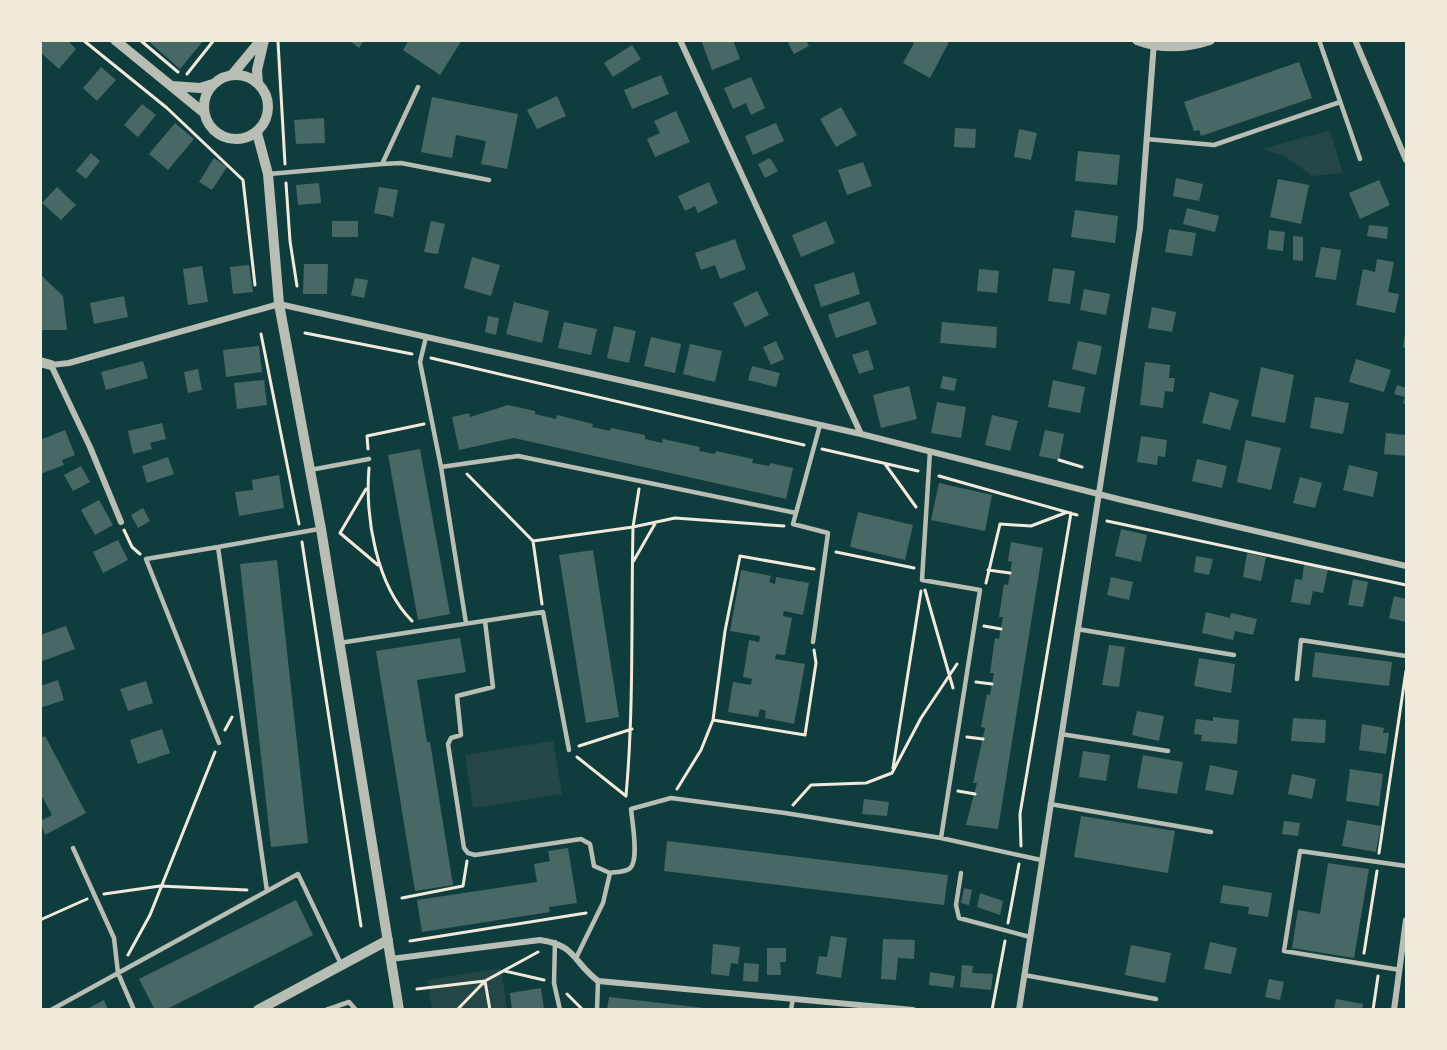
<svg xmlns="http://www.w3.org/2000/svg" width="1447" height="1050" font-family="'DM Sans',sans-serif">
<rect width="100%" height="100%" fill="#0f3d3e"/>
<path fill="#244646" d="M1330 130 1343 173 1312 176 1285 156 1262 149Z
M553 741 562 794 473 808 465 755Z
M501 968 507 1009H432L427 980Z"/>
<path fill="#486865" d="M43 40H67L76 49 59 69 40 52Z
M147 40H204L180 69Z
M349 40H364L359 48Z
M409 40H462L440 75 403 50Z
M701 40H733L740 59 712 70Z
M793 40H806L809 46 794 54 788 43Z
M909 40H950L930 78 903 63 914 43Z
M632 45 641 59 613 77 604 63Z
M1299 62 1312 98 1201 136 1199 130 1194 131 1184 102Z
M101 67 116 80 97 101 83 88Z
M661 75 669 94 632 109 624 90Z
M751 77 765 108 751 115 746 103 733 109 724 88Z
M557 96 566 116 537 129 527 110Z
M432 97 518 114 507 169 481 164 486 141 456 135 452 158 421 152Z
M142 104 156 115 138 137 124 125Z
M841 107 857 135 836 147 820 119Z
M676 111 690 142 655 157 647 139 660 133 654 121Z
M324 118 325 143 296 144 294 120Z
M175 123 194 139 168 170 149 154Z
M776 123 784 141 753 155 745 136Z
M955 128 976 129 975 148 954 147Z
M1019 129 1037 133 1031 160 1014 157Z
M1078 151 1120 155 1117 185 1075 181Z
M91 153 100 161 86 179 76 171Z
M214 158 227 167 212 190 199 182Z
M770 158 778 171 765 178 758 164Z
M863 162 872 186 847 195 838 170Z
M1176 178 1203 184 1199 201 1173 196Z
M1278 179 1309 185 1301 224 1270 217Z
M1379 180 1390 205 1360 219 1349 193Z
M709 182 718 203 698 213 695 206 685 211 678 196Z
M319 183 321 203 298 205 296 185Z
M57 187 76 205 61 220 42 203Z
M379 187 398 190 393 217 374 213Z
M1187 208 1219 216 1215 232 1183 224Z
M1075 210 1118 216 1115 243 1071 237Z
M332 221H358V237H332Z
M431 221 445 224 438 254 424 252Z
M826 221 835 243 801 257 792 235Z
M1369 225 1388 227 1387 239 1367 236Z
M1169 229 1196 233 1192 256 1165 252Z
M1269 230 1285 232 1283 251 1267 249Z
M1293 236 1303 237V261L1293 260Z
M735 239 746 269 720 279 715 265 701 270 695 253Z
M1321 247 1341 250 1336 280 1315 277Z
M472 257 500 265 491 296 464 288Z
M1377 259 1394 262 1388 292 1399 294 1395 313 1356 305 1363 269 1375 272Z
M304 264H328L327 294H303Z
M249 265 253 292 233 294 230 267Z
M202 266 208 302 188 305 183 269Z
M1053 268 1075 271 1070 304 1048 301Z
M979 269 999 271 997 293 977 291Z
M854 272 860 294 821 307 814 285Z
M40 274 63 296 67 330H40Z
M355 278 368 280 364 298 351 295Z
M1084 289 1110 294 1106 315 1080 310Z
M757 291 769 315 745 327 733 303Z
M124 296 128 317 94 324 90 303Z
M869 301 877 324 836 338 828 315Z
M514 302 549 311 542 343 506 334Z
M1152 307 1176 312 1172 332 1148 328Z
M488 316 499 318 496 335 485 332Z
M564 322 597 329 591 355 558 348Z
M942 322 997 327 996 348 940 343Z
M614 326 636 331 629 363 607 358Z
M1405 333H1406V348L1403 347Z
M651 337 681 344 675 373 644 366Z
M776 341 784 359 771 365 763 347Z
M1078 341 1102 346 1096 375 1072 369Z
M690 344 722 351 715 382 683 374Z
M259 346 262 372 226 377 223 350Z
M868 350 874 369 859 374 852 355Z
M1356 359 1391 370 1384 392 1349 382Z
M143 361 148 378 106 390 101 372Z
M1145 362 1170 365 1169 378H1175L1173 392 1165 391 1163 408 1140 405Z
M752 366 780 373 776 387 748 380Z
M1261 367 1294 375 1285 423 1251 416Z
M198 369 202 390 188 393 184 372Z
M943 376 957 379 954 391 940 388Z
M264 380 267 405 237 409 234 383Z
M1053 380 1085 387 1080 413 1048 407Z
M1397 385 1406 388V404L1403 403 1405 397 1394 394Z
M909 386 917 419 881 428 873 395Z
M1210 392 1239 400 1230 430 1202 423Z
M1315 397 1349 403 1343 434 1310 428Z
M937 402 966 407 961 438 931 433Z
M508 405 535 411V414L556 419 557 415 593 424 592 427 610 431 611 428 645 435V439L662 443 663 439 700 447 699 451 715 454 716 451 753 459 752 463 769 466 770 463 793 468 786 499 514 438 459 450 452 417 469 413 470 417Z
M992 415 1018 421 1010 451 985 445Z
M162 423 166 439 150 443 152 449 133 454 128 431Z
M65 430 75 455 62 460 64 465 40 474V440Z
M1045 430 1064 434 1059 460 1039 456Z
M1386 433 1406 435V456L1384 454Z
M1141 436 1167 440 1165 457 1158 456 1157 465 1137 462Z
M1246 440 1281 448 1271 490 1237 482Z
M420 449 450 614 418 620 388 455Z
M168 457 174 474 147 483 142 466Z
M1197 459 1227 466 1222 488 1192 481Z
M1349 465 1378 472 1373 497 1343 490Z
M81 466 90 482 73 491 64 475Z
M279 475 284 508 239 516 235 492 253 490 252 480Z
M1300 477 1322 483 1315 508 1293 503Z
M939 483 992 495 985 531 931 520Z
M99 500 113 525 95 535 81 510Z
M143 508 150 521 138 528 131 515Z
M858 512 913 525 905 560 850 547Z
M1121 529 1147 535 1141 562 1115 556Z
M118 540 128 560 103 573 93 552Z
M1011 542 1043 548 998 829 966 825 977 783H973L985 728 981 727 987 694 990 695 994 673H990L995 638 999 639 1003 617H999L1004 584 1008 585 1012 562 1008 561Z
M593 550 619 717 586 723 559 555Z
M1247 553 1266 557 1261 581 1243 577Z
M1196 556 1213 559 1209 575 1194 572Z
M277 560 308 843 271 847 240 564Z
M1304 565 1328 569 1323 593 1313 591 1310 605 1291 602 1295 579 1302 580Z
M741 570 771 576 769 582 775 584 776 577 809 583 803 615 784 611 783 616 792 618 785 655 776 654 775 659 805 664 794 724 765 718 766 711 760 709 758 717 728 712 733 682 751 685 752 679 743 677 749 640 759 642 760 636 730 631Z
M1111 577 1133 582 1129 600 1107 595Z
M1353 579 1368 582 1363 607 1348 605Z
M1394 596 1406 599V622L1389 618Z
M1206 612 1230 618 1231 613 1257 619 1253 635 1235 631 1233 640 1202 633Z
M66 626 75 649 40 662V635Z
M460 638 466 672 417 680 427 742H430L453 885 415 891 376 651Z
M1109 645 1125 647 1119 687 1102 685Z
M1315 652 1392 662 1389 686 1312 677Z
M1199 658 1235 664 1231 693 1194 686Z
M58 680 64 700 40 708V686Z
M146 681 153 703 128 711 120 689Z
M1137 711 1164 716 1159 741 1132 735Z
M1213 717 1239 720 1237 744 1201 741 1202 735 1194 734 1196 719 1213 721Z
M1293 718 1326 720 1325 743 1291 741Z
M1362 724 1384 728 1383 733H1389L1386 754 1359 750Z
M162 729 170 753 138 764 130 740Z
M45 736 86 813 45 835 40 821 52 815 40 793V738Z
M1083 751 1110 755 1106 781 1079 777Z
M1143 755 1183 762 1177 794 1137 788Z
M1210 765 1238 771 1233 795 1205 790Z
M1350 769 1383 774 1379 806 1346 801Z
M1292 774 1316 779 1312 799 1288 794Z
M864 799 889 802 887 816 862 814Z
M1081 816 1175 831 1168 873 1074 857Z
M1347 820 1381 826 1376 852 1342 846Z
M1284 821 1300 823 1298 836 1282 834Z
M667 841 948 875 944 905 664 871Z
M568 848 577 903 549 907 550 912 422 932 417 900 537 882 534 864 550 861 548 851Z
M1328 863 1369 869 1354 958 1292 948 1298 910 1320 914Z
M1223 885 1272 893 1268 917 1248 914 1249 907 1220 903Z
M964 888 972 890 969 905 961 903Z
M980 893 1003 901 1000 915 977 907Z
M296 900 313 935 165 1010H155L139 979Z
M831 936 847 938 841 978 816 974 819 956 827 957Z
M883 939 915 940 914 959 898 958 896 980 881 979Z
M1210 942 1237 948 1231 974 1204 969Z
M713 944 740 947 738 964 731 963 729 976 711 974Z
M1131 945 1171 953 1165 983 1125 975Z
M767 948H786V962H780L781 975H767Z
M744 963 759 964 758 982 743 981Z
M962 965 973 966 972 973 993 974 991 990 960 987Z
M930 972 955 976 953 988 929 985Z
M1269 979 1284 982 1280 1000 1265 997Z
M541 988 544 1010H512L510 993Z
M609 997 704 1008V1010H607Z
M1336 999 1363 1004 1362 1010H1334Z
M104 1000 108 1010H85Z"/>
<g fill="none" stroke-linecap="round" stroke-linejoin="round">
<path stroke="#f1e9da" stroke-width="3" d="M83 40 167 108 243 180 255 285
M140 40 178 72
M278 42 285 164
M187 74 214 40
M286 183 290 241 297 286
M305 333 412 354
M261 334 299 524
M431 358 804 445
M368 449 367 436 424 424
M822 449 918 471
M1059 460 1082 467
M885 464 916 507
M369 468C365 517 376 585 412 621
M467 474 533 541
M939 476 1077 515
M366 489 340 533 378 565
M1107 521 1406 585
M124 530 132 547 140 554
M302 542 361 926
M836 552 914 568
M633 562 656 522
M988 570 1010 573
M986 583 1000 524 1031 526 1065 513
M925 590 953 688
M542 604 533 541 633 527 639 489
M984 626 1001 629
M976 682 992 684
M713 720 805 735 816 663 814 650
M225 730 232 717
M967 737 983 739
M579 746 632 729
M577 757 626 796
M893 768 921 591
M677 789 701 750 713 720 725 631 740 556 814 569
M958 791 975 794
M626 796C634 707 631 617 633 527L675 518 784 526
M793 805 811 785 866 783 892 773 921 718 957 664
M1021 846 1020 814 1071 513
M1379 853 1406 671
M104 894 160 886 247 890
M402 898 463 886 467 861
M40 920 87 899
M1008 923 1019 864
M410 941 586 913
M1364 953 1377 871
M128 955 150 915 215 752
M505 971 544 980
M417 989 485 981 490 1010
M567 994 583 1010
M457 1010 485 981 538 952
M992 1010 1005 941
M1373 1010 1378 976"/>
<path stroke="#b8beb3" stroke-width="4.5" d="M1319 40 1360 159
M1146 139 1214 145 1340 102
M382 164 401 163 489 180
M269 174 382 164 418 87
M426 337 420 362 441 467 518 456 796 513
M930 451 922 580 980 590 941 838
M441 467 466 623
M310 470 369 459
M218 547 146 559 219 743
M485 621 493 687 457 696 461 735 451 738 448 744 464 848 468 853 475 855 581 839 590 844 594 866 610 873
M1077 629 1234 655
M813 642 828 533 793 524 820 425
M339 643 543 612 569 750
M1297 679 1301 640 1406 656
M1061 734 1168 751
M1050 804 1211 832
M73 848 114 938 118 973 134 1010
M961 873 956 905 959 918 1030 937
M267 891 218 547 319 529
M555 942 554 983 560 1010
M576 958 603 903 610 873C616 872 624 872 629 869 640 863 632 821 631 809L671 798 785 813 941 838 1041 860
M1400 970 1284 951 1300 851 1406 866
M1024 975 1156 999
M51 1010 298 874 341 964
M326 1010 349 1002 356 1010
M597 1010 598 981
M791 1010 793 998"/>
<path stroke="#b8beb3" stroke-width="6" d="M680 40 861 434
M1355 40 1406 160
M121 522 90 447 51 365 69 363 279 304 861 434 1122 500 1406 566
M391 959 540 940C576 945 573 962 598 981L913 1010
M1019 1010 1140 228 1154 42
M1394 1010 1406 920"/>
<path stroke="#b8beb3" stroke-width="10" d="M115 40 203 112
M1137 40C1161 49 1185 48 1210 40
M204 107a32 32 0 1 1 64 0a32 32 0 1 1-64 0Z
M232 75 261 40
M258 84 257 70 264 40
M172 86 200 88 213 84
M257 133 268 174 279 304 321 529 399 1010
M40 362 51 365
M258 1010 388 940"/>
</g>
<rect width="1447" height="1050" fill="none" stroke="#f1e9da" stroke-width="84"/>
</svg>
